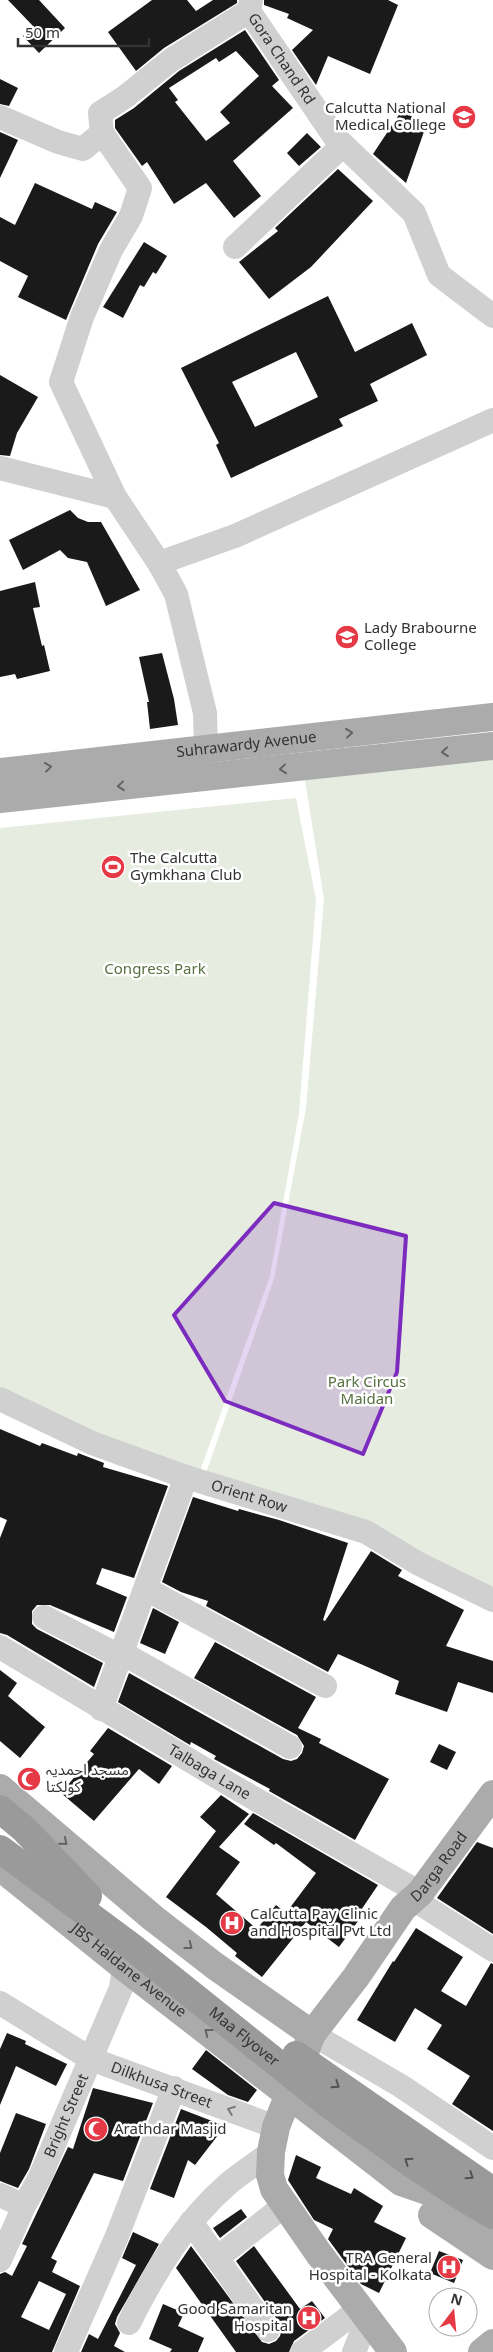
<svg xmlns="http://www.w3.org/2000/svg" width="493" height="2352" font-family="'Noto Sans','Noto Sans Arabic',sans-serif">
<rect width="100%" height="100%" fill="#fff"/>
<path fill="#e6ecdf" d="M493 757V1591L206 1473 274 1279 306 1108 324 899 305 780Z
M296 798 316 900 299 1113 270 1276 200 1471 121 1445 0 1389V828Z"/>
<path fill="#1a1a1a" fill-rule="evenodd" d="M8 0H39L65 28 39 53 23 36 33 26Z
M152 0H187L196 11 213 0H237V3L164 48 136 71 108 32Z
M264 0H388L398 5 370 74 328 56 316 85 292 50 313 30 287 18 289 14 264 5Z
M245 30 279 80 272 86 293 108 233 161 261 196 234 218 206 183 174 204 147 162 142 166 115 128V120L134 108 179 71ZM236 51 259 76 220 112 230 123 206 141 175 102 178 100 169 88 216 58 219 62Z
M0 79 18 88 9 106 0 104Z
M402 110 426 126 406 183 373 154Z
M0 132 18 140 0 178Z
M307 133 321 147 299 166 287 153Z
M338 169 373 201 311 267 269 299 239 262 278 231 275 228Z
M35 183 92 209 95 202 117 212 98 244 66 320 18 297 28 276 0 261V217L15 225Z
M144 242 167 256 156 274 153 272 144 287 140 285 123 318 103 307Z
M328 296 355 352 412 323 427 355 370 384 378 401 339 419 343 426 231 478 216 445 219 443 181 368ZM296 352 318 397 255 427 232 382Z
M0 375 38 397 17 433 10 456 0 455Z
M70 510 78 518 88 522H101L140 590 106 606 87 562 68 558 60 550 23 570 9 540Z
M35 582 40 607 33 608 42 646 44 645 50 671 17 679 15 674 0 677V591Z
M162 653 174 699 178 725 150 729 147 702H149L139 657Z
M0 1429 40 1446 42 1443 77 1456 78 1453 104 1463 103 1467 168 1486 134 1578 102 1568 96 1584 127 1597 114 1632 50 1605H37L32 1611V1624L37 1629 103 1663 94 1687 7 1635 0 1633V1538L7 1520 0 1517Z
M193 1497 238 1511 239 1509 279 1520 348 1543 323 1620 325 1621 371 1551 402 1570 398 1576 464 1610 446 1646 493 1661V1693L458 1682 447 1712 395 1694 399 1681 338 1654 328 1672 206 1606 208 1601 181 1592 162 1582Z
M153 1608 179 1622 165 1654 140 1643Z
M215 1642 316 1697 298 1728 321 1739 319 1743 389 1779 355 1840 269 1791 270 1789 214 1759 216 1756 191 1742 190 1745 118 1702 129 1673 283 1759 291 1761 297 1759 302 1753 304 1746 297 1735 194 1678Z
M0 1670 17 1683 8 1696 45 1727 20 1758 0 1741Z
M108 1728 172 1766 159 1784 139 1769 94 1821 61 1793 94 1754 90 1751Z
M439 1744 456 1752 447 1770 430 1762Z
M221 1795 249 1814 219 1847 240 1862 216 1894 257 1929 276 1905 286 1913 316 1873 276 1843 274 1845 244 1824 253 1813 378 1885 355 1919 358 1921 339 1947 306 1922 262 1977 235 1956 237 1953 206 1927 166 1897 216 1831 200 1817Z
M477 1842 493 1848V1934L437 1898Z
M416 1928 463 1957 441 1991 466 2006 491 1963 493 1964V2131L452 2104 470 2076 427 2049 442 2025 415 2008 395 2042 357 2020 393 1961 394 1962Z
M7 2033 26 2041 25 2044 67 2064 56 2086 16 2066 0 2105V2049Z
M206 2050 257 2090 248 2102 228 2095 192 2069Z
M93 2088 153 2103 123 2181 94 2173 51 2258 57 2261 52 2272 80 2286 52 2352H0V2274L5 2272 12 2276 27 2246 22 2244 68 2147 73 2149ZM39 2281 66 2294 49 2330 21 2317Z
M181 2109 225 2126 195 2165 188 2160 174 2198 150 2189Z
M16 2113 46 2124 29 2169 18 2188 0 2181V2153Z
M296 2155 321 2167 316 2178 351 2194 354 2188 383 2206 374 2222 406 2238 379 2293 361 2284 328 2239 333 2229 314 2220 288 2180Z
M241 2209 247 2217 220 2238 213 2228Z
M133 2232 159 2244 117 2317 115 2324 120 2333 114 2346 125 2352H81L89 2334 98 2339 136 2265 122 2258Z
M191 2246 262 2342 269 2344 276 2341 280 2336 282 2329 279 2322 236 2261 254 2246 300 2309 312 2301 325 2318 294 2341 289 2352H236L176 2268Z
M439 2251 463 2260 454 2283 430 2273Z
M163 2304 184 2313 178 2326 204 2338 198 2352H170L172 2349 149 2339Z"/>
<g fill="none" stroke-linecap="round" stroke-linejoin="round">
<g stroke="#d0d0d0" stroke-width="24">
<path id="s1" d="M251 0 249 11 334 136 414 213 439 275 493 316"/>
<path d="M0 117 58 142 83 149 102 133"/>
<path d="M235 247 343 145"/>
<path d="M0 468 115 497 159 563 176 594 205 713 206 749"/>
<path d="M115 497 61 382 82 317 111 250 131 216 140 188 102 133 100 113 125 97 171 60 249 11"/>
<path d="M159 563 235 536 493 420"/>
<path id="s2" d="M0 1399 92 1443 186 1477 366 1532 419 1564 493 1600"/>
<path d="M146 1589 325 1686"/>
<path d="M44 1617 121 1657"/>
<path id="s3" d="M0 1647 236 1788 420 1893"/>
<path d="M122 1653 290 1747"/>
<path d="M101 1709 186 1477"/>
<path d="M413 1899 493 1950"/>
<path id="s4" d="M0 2003 91 2059 276 2127"/>
<path d="M312 2034 401 2086 493 2148"/>
<path d="M0 2195 24 2206"/>
<path d="M191 2222 268 2330"/>
<path d="M217 2258 285 2205"/>
<path id="s5" d="M0 2260 24 2206 40 2177 121 1988 124 1967"/>
<path d="M129 2323C154 2273 185 2221 228 2184 241 2173 257 2163 271 2152"/>
<path d="M66 2352 117 2236 174 2088"/>
<path d="M302 2352 361 2308"/>
<path d="M354 2352 368 2318"/>
</g>
<g stroke="#ababab" stroke-width="28">
<path id="s6" d="M0 772 493 717"/>
<path d="M0 799 493 746"/>
<path d="M0 1788 153 1918 215 1966 312 2034"/>
<path id="s7" d="M0 1867 124 1967 401 2182 430 2192 493 2232"/>
<path d="M432 2215 493 2256"/>
<path id="s8" d="M393 2352 319 2254 274 2189 270 2175 271 2152 276 2127 312 2034 356 1977 403 1908 420 1893 493 1794"/>
<path d="M482 2352 493 2343"/>
</g>
<path stroke="#9a9a9a" stroke-width="28" d="M0 1809 24 1829 88 1896"/>
<g stroke="#9a9a9a" stroke-width="28">
<path id="s9" d="M0 1849 132 1947 327 2103 415 2166 467 2200 493 2215"/>
<path d="M296 2055 493 2191"/>
</g>
</g>
<defs><path id="oneway-chevron" d="M-2-3.5L2.5 0L-2 3.5" fill="none" stroke-width="1.6" stroke-linecap="round" stroke-linejoin="round" transform="scale(1.25)"/></defs>
<g stroke="#636363">
<use href="#oneway-chevron" transform="translate(349 733) rotate(-6)"/>
<use href="#oneway-chevron" transform="translate(445 752) rotate(174)"/>
<use href="#oneway-chevron" transform="translate(48 767) rotate(-7)"/>
<use href="#oneway-chevron" transform="translate(283 769) rotate(174)"/>
<use href="#oneway-chevron" transform="translate(121 786) rotate(174)"/>
<use href="#oneway-chevron" transform="translate(64 1842) rotate(40)"/>
<use href="#oneway-chevron" transform="translate(189 1946) rotate(38)"/>
<use href="#oneway-chevron" transform="translate(208 2032) rotate(-142)"/>
</g>
<g stroke="#525252">
<use href="#oneway-chevron" transform="translate(336 2085) rotate(34)"/>
<use href="#oneway-chevron" transform="translate(408 2161) rotate(-145)"/>
<use href="#oneway-chevron" transform="translate(470 2176) rotate(34)"/>
</g>
<use stroke="#7a7a7a" href="#oneway-chevron" transform="translate(231 2110) rotate(-159)"/>
<path fill="#7b2cbf" fill-opacity="0.2" stroke="#7b2cbf" stroke-width="4" stroke-linejoin="round" d="M274 1203 406 1236 397 1372 363 1454 225 1401 174 1315Z"/>
<defs>
<g id="university-disc" transform="scale(1.25)"><circle r="9.5" fill="#e63946" stroke="#fff"/><path d="M0-5L7-2L0 1L-7-2ZM-4 1L0 2.5L4 1V4Q0 6-4 4Z" fill="#fff"/></g>
<g id="stadium-disc" transform="scale(1.25)"><circle r="9.5" fill="#e63946" stroke="#fff"/><path d="M0-5a6.5 5 0 1 0 0 10a6.5 5 0 1 0 0-10ZM-3.5-1.8h7v3.6h-7Z" fill="#fff"/></g>
<g id="mosque-disc" transform="scale(1.25)"><circle r="9.5" fill="#e63946" stroke="#fff"/><path d="M3.5-4.9A6 6 0 1 0 3.5 4.9A5 5 0 1 1 3.5-4.9Z" fill="#fff"/></g>
<g id="hospital-disc" transform="scale(1.25)"><circle r="9.5" fill="#e63946" stroke="#fff"/><path d="M-5-5h3v3.5h4V-5h3V5h-3V1.5h-4V5h-3Z" fill="#fff"/></g>
</defs>
<g fill-rule="evenodd">
<use href="#university-disc" x="464" y="117"/>
<use href="#university-disc" x="347" y="637"/>
<use href="#stadium-disc" x="113" y="867"/>
<use href="#mosque-disc" x="29" y="1779"/>
<use href="#hospital-disc" x="232" y="1923"/>
<use href="#mosque-disc" x="96" y="2129"/>
<use href="#hospital-disc" x="449" y="2267"/>
<use href="#hospital-disc" x="309" y="2318"/>
</g>
<g text-anchor="middle" stroke-width="5" stroke-linejoin="round" paint-order="stroke">
<g font-size="15" fill="#333" stroke="#fff">
<text dy="5" stroke="none"><textPath href="#s1" startOffset="69">Gora Chand Rd</textPath></text>
<text dy="5" stroke="none"><textPath href="#s6" startOffset="248">Suhrawardy Avenue</textPath></text>
<text dy="5" stroke="none"><textPath href="#s2" startOffset="268">Orient Row</textPath></text>
<text dy="5" stroke="none"><textPath href="#s3" startOffset="244">Talbaga Lane</textPath></text>
<text dy="5" stroke="none"><textPath href="#s8" startOffset="575">Darga Road</textPath></text>
<text dy="5" stroke="none"><textPath href="#s7" startOffset="165">JBS Haldane Avenue</textPath></text>
<text dy="5" stroke="none"><textPath href="#s9" startOffset="308">Maa Flyover</textPath></text>
<text dy="5" stroke="none"><textPath href="#s4" startOffset="182">Dilkhusa Street</textPath></text>
<text dy="5" stroke="none"><textPath href="#s5" startOffset="159">Bright Street</textPath></text>
</g>
<g font-size="15" fill="#333" stroke="#fff" text-anchor="start">
<text x="446" y="113" text-anchor="end">Calcutta National<tspan x="446" dy="17">Medical College</tspan></text>
<text x="364" y="633">Lady Brabourne<tspan x="364" dy="17">College</tspan></text>
<text x="130" y="863">The Calcutta<tspan x="130" dy="17">Gymkhana Club</tspan></text>
<text x="46" y="1775">مسجد احمدیہ<tspan x="46" dy="17">کولکتا</tspan></text>
<text x="250" y="1919">Calcutta Pay Clinic<tspan x="250" dy="17">and Hospital Pvt Ltd</tspan></text>
<text x="114" y="2134">Arathdar Masjid</text>
<text x="432" y="2263" text-anchor="end">TRA General<tspan x="432" dy="17">Hospital - Kolkata</tspan></text>
<text x="292" y="2314" text-anchor="end">Good Samaritan<tspan x="292" dy="17">Hospital</tspan></text>
</g>
<g font-size="15" fill="#56703f" stroke="#fff">
<text x="155" y="974">Congress Park</text>
<text x="367" y="1387">Park Circus<tspan x="367" dy="17">Maidan</tspan></text>
</g>
</g>
<g transform="translate(453 2312) rotate(16)"><circle r="24" fill="#ffffff" stroke="#adadad"/>
<path d="M0-4L9 19L0 12L-9 19Z" fill="#e63946"/>
<text y="-8" font-size="14" font-weight="bold" text-anchor="middle" fill="#333333">N</text>
</g>
<path d="M18 38v8h131v-8" fill="none" stroke="#333333" stroke-width="2.5"/>
<text x="25" y="38" font-size="15" fill="#333333" stroke="#ffffff" stroke-width="4" paint-order="stroke">50 m</text>
</svg>
